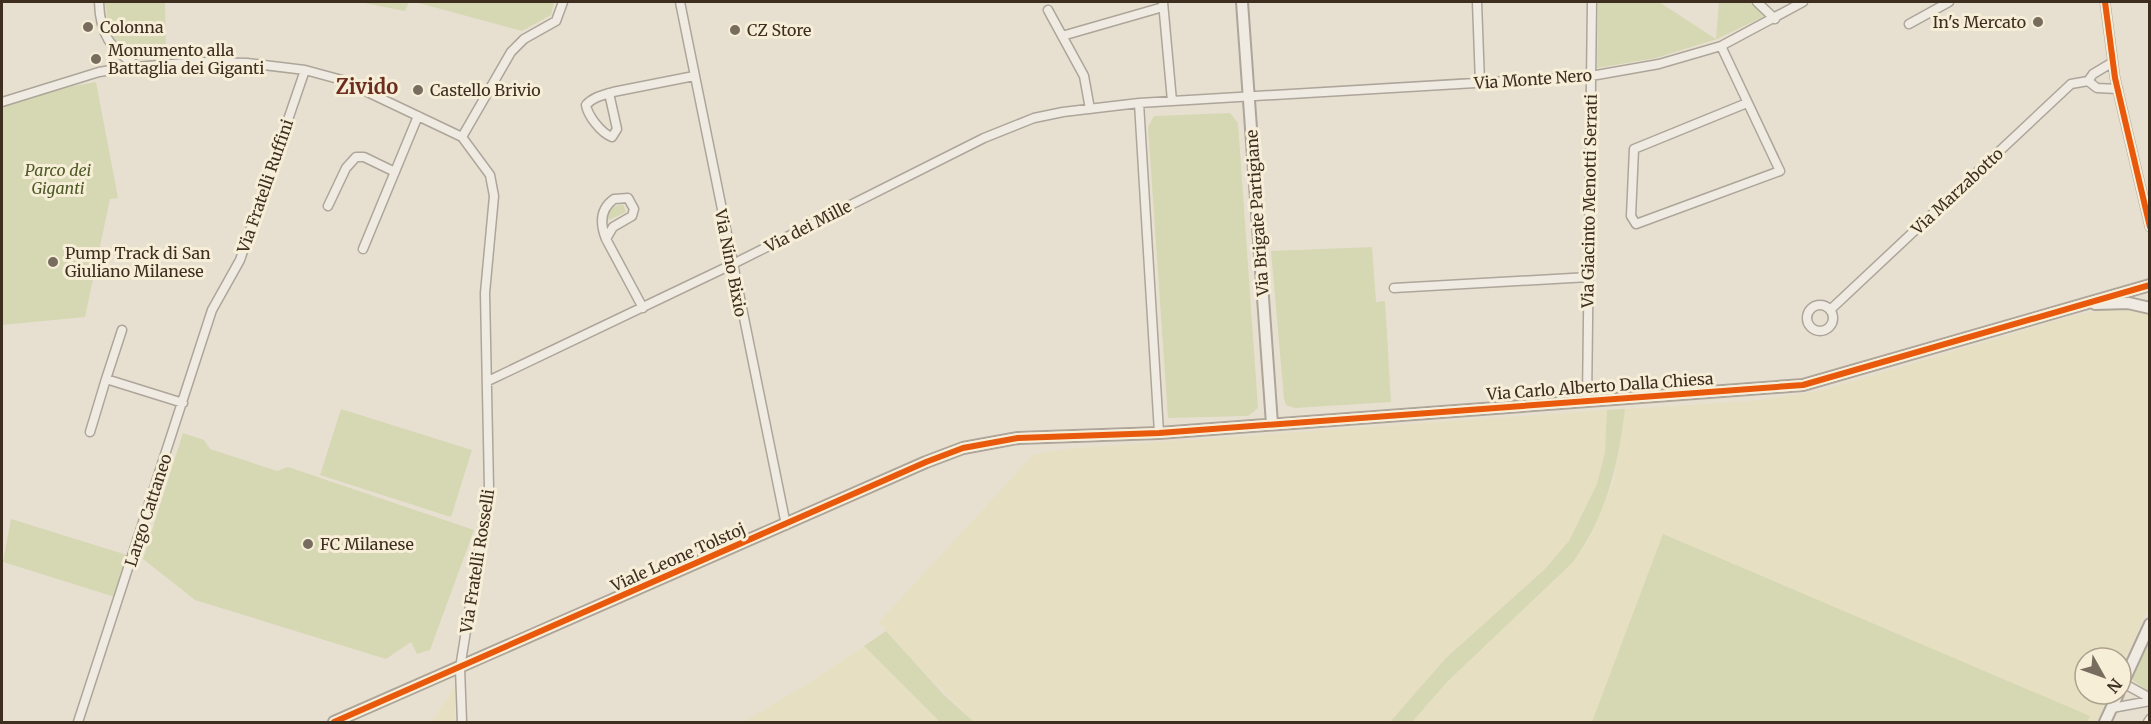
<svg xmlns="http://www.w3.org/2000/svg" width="2151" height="724" font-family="Merriweather,serif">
<rect width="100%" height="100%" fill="#e7e0d1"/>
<path fill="#e6dfc2" d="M2107 309 2146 312 2149 316V606L2121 669V658H2085V694H2109L2097 722H1412L1447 682 1573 562 1589 539 1614 481 1625 409 1752 401 1819 391 2073 316Z
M1607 410 1605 453 1597 484 1569 541 1545 569 1446 658 1390 722H974L911 659 879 622 1034 454 1075 448Z
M864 646 940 722H743L804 686Z
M455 686V722H431Z"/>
<path fill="#d6d7b3" d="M105 2H165L166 52 124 53 110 39Z
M359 2H409L405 11Z
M415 2H554L551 15 522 31Z
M1598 2H1659L1716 39 1719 2H1757L1769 14 1717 39 1656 58 1597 68Z
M96 82 118 198 110 199 85 317 2 325V99Z
M1230 113 1238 123 1258 408 1248 416 1168 418 1148 127 1154 116Z
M623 204 626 212 609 220 607 216 613 207Z
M1372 247 1376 302 1385 301 1391 402 1295 408 1286 405 1284 399 1271 251Z
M341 409 472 450 451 517 320 475Z
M1625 409C1618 466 1607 514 1573 562L1447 682 1412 722H1390L1446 658 1545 569 1569 541 1597 484 1605 453 1607 410Z
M183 433 204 440 210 449 277 471 288 467 474 530 430 650 417 654 411 642 386 659 195 600 143 559Z
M11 519 127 555 115 597 3 562Z
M1663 534 2090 716 2087 722H1592Z
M886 631 944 695 974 722H940L864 646Z
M2149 639V692L2131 679Z"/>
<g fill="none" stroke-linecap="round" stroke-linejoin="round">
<g stroke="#ada599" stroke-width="11">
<path id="minor" d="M99 2C100 34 110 49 137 66
M680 2 786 525
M1163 2 1172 101
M1477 2 1480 83
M1757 2 1775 19
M2105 2 2115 78 2150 227
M1048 10 1084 76 1090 109
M1909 24 1949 2
M1062 36 1163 7
M1721 46 1780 171 1636 224 1631 216 1634 149 1747 103
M2088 81 2093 74 2113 62
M2088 81 2097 88 2118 89
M609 93 617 129 612 137C601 133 588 116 586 105 593 97 603 95 613 92L694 76
M2 102 99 72 123 68 197 62 247 63 305 70 342 80 462 137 490 175 494 196 485 293 489 488 460 668 462 722
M1139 103 1159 433
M462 137 511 52 524 39 556 21 563 2
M328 206 346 168 356 157H364L395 172
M606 239C600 224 600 209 614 199L628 198 634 209 632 216 613 227 606 239 643 308
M363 249 418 116
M1394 288 1589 277
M1807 318a13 13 0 1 1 26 0a13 13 0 1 1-26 0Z
M1830 310 2071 84 2088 81
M106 379 122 330
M488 381 731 265 984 138 1034 118 1063 112 1139 103 1591 76 1659 64 1721 46 1803 2
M1587 401 1592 2
M90 432 106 379 183 403
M2123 683 2150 698
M2112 708 2150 701
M78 722 212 310 240 260 305 70
M2148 722 2150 719"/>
</g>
<g stroke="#ada599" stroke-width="14">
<path id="tertiary" d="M1242 2 1272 424
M2095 304 2128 303 2150 308
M2121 687 2150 624
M334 722 926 462 963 448 1018 438 1159 433 1803 385 2150 285
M2105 722 2118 694"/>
</g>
<use href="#minor" stroke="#efebe3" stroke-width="8"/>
<use href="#tertiary" stroke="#efebe3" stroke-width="10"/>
<g stroke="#f7eed8" stroke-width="10">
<path id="cycleway" d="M2105 2 2115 78 2150 227
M334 722 926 462 963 448 1018 438 1159 433 1803 385 2150 285"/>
</g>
<use href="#cycleway" stroke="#e8590c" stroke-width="6"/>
</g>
<g fill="#786c5e" stroke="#f7eed8" stroke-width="2">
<circle cx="2038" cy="22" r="6"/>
<circle cx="88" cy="27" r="6"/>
<circle cx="735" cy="30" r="6"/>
<circle cx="96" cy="59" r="6"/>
<circle cx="418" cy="90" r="6"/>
<circle cx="53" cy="262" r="6"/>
<circle cx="308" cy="544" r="6"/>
</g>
<g text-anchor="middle" stroke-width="6" stroke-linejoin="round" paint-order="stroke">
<g font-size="16" fill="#3d2e20" stroke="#f7eed8" text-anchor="start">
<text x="2026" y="28" text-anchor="end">In's Mercato</text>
<text x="100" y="33">Colonna</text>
<text x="747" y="36">CZ Store</text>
<text x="108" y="56">Monumento alla<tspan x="108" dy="18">Battaglia dei Giganti</tspan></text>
<text x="430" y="96">Castello Brivio</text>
<text x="65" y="259">Pump Track di San<tspan x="65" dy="18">Giuliano Milanese</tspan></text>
<text x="320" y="550">FC Milanese</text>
</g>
<g font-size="16" fill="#3d2e20" stroke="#f7eed8">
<text transform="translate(1533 79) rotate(-4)" y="6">Via Monte Nero</text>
<text transform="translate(265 186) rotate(-71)" y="6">Via Fratelli Ruffini</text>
<text transform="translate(1957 191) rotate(-43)" y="6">Via Marzabotto</text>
<text transform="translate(1589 201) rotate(-89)" y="6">Via Giacinto Menotti Serrati</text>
<text transform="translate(1257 213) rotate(-94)" y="6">Via Brigate Partigiane</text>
<text transform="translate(808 226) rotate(-27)" y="6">Via dei Mille</text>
<text transform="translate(731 263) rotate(79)" y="6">Via Nino Bixio</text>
<text transform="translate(1600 386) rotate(-4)" y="6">Via Carlo Alberto Dalla Chiesa</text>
<text transform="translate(148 510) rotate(-72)" y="6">Largo Cattaneo</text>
<text transform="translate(678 557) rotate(-24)" y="6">Viale Leone Tolstoj</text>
<text transform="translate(477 561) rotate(-81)" y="6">Via Fratelli Rosselli</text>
</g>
<g font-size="16" font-style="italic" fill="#4d5a26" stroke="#f7eed8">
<text x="58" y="176">Parco dei<tspan x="58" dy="18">Giganti</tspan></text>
</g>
<g font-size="20" font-weight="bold" fill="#6b2e1e" stroke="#f7eed8">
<text x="367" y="94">Zivido</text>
</g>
</g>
<rect width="2151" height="724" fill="none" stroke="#3d2e20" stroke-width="6"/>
<g transform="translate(2103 676) rotate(130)"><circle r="28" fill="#f7eed8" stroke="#ada18e" stroke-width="1.5"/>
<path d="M0-4.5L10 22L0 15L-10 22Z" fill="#786c5e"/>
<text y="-9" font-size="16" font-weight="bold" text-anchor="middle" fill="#3d2e20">N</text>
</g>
</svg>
